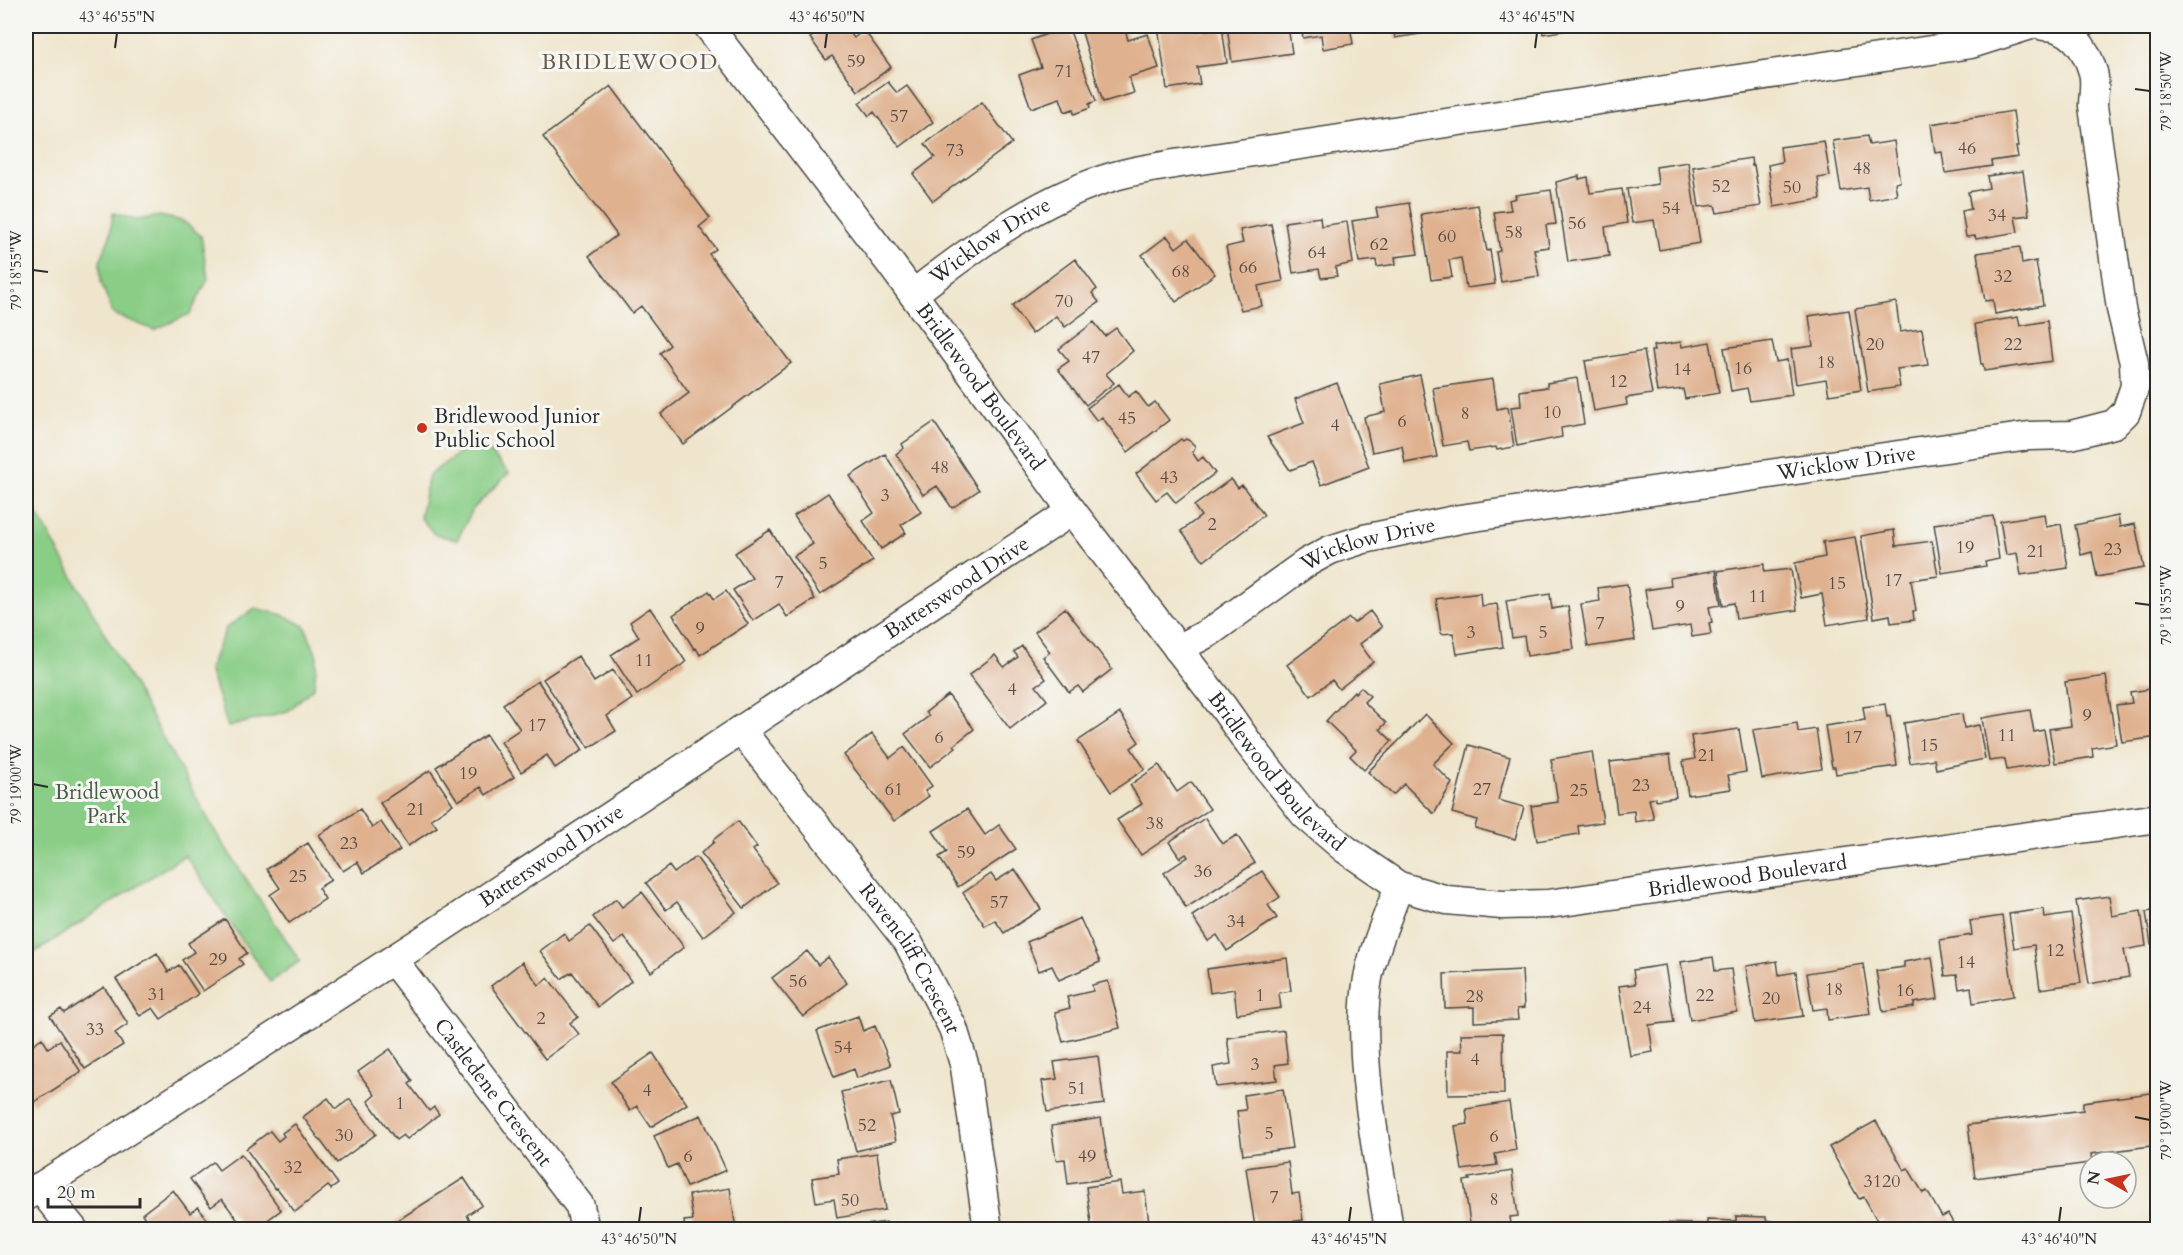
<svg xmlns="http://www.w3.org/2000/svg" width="2183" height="1255" font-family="Cardo,serif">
<rect width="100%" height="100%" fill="#f6f6f2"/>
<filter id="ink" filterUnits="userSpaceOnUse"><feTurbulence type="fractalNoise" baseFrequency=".0167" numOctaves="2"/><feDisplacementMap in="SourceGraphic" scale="12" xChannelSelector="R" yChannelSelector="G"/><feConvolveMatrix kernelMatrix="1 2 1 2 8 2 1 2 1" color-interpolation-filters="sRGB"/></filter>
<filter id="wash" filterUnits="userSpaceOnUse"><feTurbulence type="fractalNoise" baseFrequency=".008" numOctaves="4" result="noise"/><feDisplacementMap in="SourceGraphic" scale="24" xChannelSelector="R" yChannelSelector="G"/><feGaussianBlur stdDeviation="1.35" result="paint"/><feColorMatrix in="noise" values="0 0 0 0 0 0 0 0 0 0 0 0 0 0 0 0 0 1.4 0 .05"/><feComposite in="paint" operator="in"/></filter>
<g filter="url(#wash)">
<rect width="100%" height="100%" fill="#efe5cc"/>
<path fill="#89cd86" stroke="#5a7c58" stroke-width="1.5" d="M113 213 136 220 160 216 183 221 201 236 208 279 190 314 154 330 113 314 101 282 100 262 110 236Z
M471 444 490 452 509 473 473 509 457 540 434 534 420 517 429 475Z
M26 493 216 833 300 961 270 982 185 855 26 958Z
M255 608 283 615 305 626 317 656 314 687 288 711 228 727 209 669 226 628Z"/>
<g id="blocks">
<path fill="#dfb18f" d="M828 26H845L854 38 864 30 891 67 858 91 832 56 826 60 810 38Z
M1068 26 1096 101 1089 104 1090 108 1074 114 1073 109 1065 112 1060 98 1031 108 1019 75 1041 67 1031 40Z
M1080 26H1124L1128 40 1148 34 1159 68 1129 77 1134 93 1103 102Z
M1158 26H1198V31L1222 27 1227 63 1197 67 1200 84 1167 89Z
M1227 26H1288L1292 53 1232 62Z
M1301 26H1350L1353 44 1323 49 1321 35 1303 38Z
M1393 26H1425L1427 33 1395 38Z
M1542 26H1587V27L1543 34Z
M888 82 897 93 907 86 933 122 900 147 874 112 869 116 859 103Z
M611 86 710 218 699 227 716 249 709 254 791 363 683 444 661 414 689 393 660 353 670 345 641 306 632 313 589 256 617 235 543 137Z
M982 102 1012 143 933 201 913 174 935 157 925 144Z
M2013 111 2018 147H2016L2018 157 1991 161 1992 166 1945 173 1942 152 1935 153 1931 124Z
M1867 136 1869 145 1894 141 1900 182 1895 183 1897 195 1869 200 1867 187 1841 191 1833 141Z
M1824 141 1830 176 1818 178 1821 199 1774 207 1768 165 1782 162 1780 147Z
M1751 158 1752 166 1754 165 1761 206 1717 213 1715 205 1699 207 1693 167Z
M1688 162 1700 243 1659 250 1654 220 1632 223 1627 189 1658 184 1656 167Z
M2023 171 2029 215 2015 217 2018 232 1976 239 1975 236 1966 237 1962 211 1971 209 1968 192 1989 188 1987 176Z
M1579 176V179L1588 177 1590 193 1622 189 1627 223 1605 227 1609 256 1568 262 1556 182Z
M1551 190 1556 224 1546 225 1549 247 1534 249 1539 276 1501 282 1496 252 1500 251 1494 212 1511 210 1509 200 1516 198 1515 195Z
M1409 203 1418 254 1395 257 1396 264 1377 267 1376 260 1359 262 1352 221 1378 217 1376 208Z
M1478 205 1487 251 1490 250 1495 284 1466 288 1461 258 1449 260 1452 277 1431 280 1421 214Z
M1320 217 1321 226 1347 222 1353 263 1335 267 1337 276 1321 278 1319 269 1293 273 1285 222Z
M1271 224 1283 281 1258 286 1262 306 1241 310 1235 290 1226 247 1243 243 1240 230Z
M1167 236 1176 248 1188 239 1215 274 1176 302 1142 255Z
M2020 247 2022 264 2036 261 2043 305 1995 314 1993 300 1985 301 1977 253Z
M1075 259 1097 289 1092 293 1099 302 1065 327 1056 316 1032 334 1012 306Z
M1896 302 1900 332 1922 329 1928 365 1897 369 1900 387 1868 392 1855 309Z
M1849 310 1861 390 1829 395 1826 379 1796 384 1791 349 1813 346 1809 316Z
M2018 317 2020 326 2047 321 2052 361 1984 371 1983 364H1981L1975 324Z
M1094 322 1105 336 1116 328 1133 351 1106 374 1114 383 1086 405 1058 369 1069 361 1059 349Z
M1772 341 1776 362 1787 360 1792 395 1750 401 1747 388 1731 391 1724 348Z
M1681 342 1682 347 1710 342 1719 393 1685 399 1683 389 1657 392 1651 351H1654L1653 346Z
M1644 351 1652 394 1626 398 1627 405 1594 411 1585 361Z
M1420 375 1437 457 1405 463 1402 446 1372 452 1364 417 1385 412 1380 384Z
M1577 378 1584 424 1561 428 1562 437 1517 446 1511 407 1521 406 1520 391 1547 387V383Z
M1493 379 1497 409 1508 407 1514 447 1497 450 1496 447 1469 451 1467 442 1443 446 1433 388Z
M1337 383 1369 467 1321 485 1312 462 1290 470 1267 437 1304 423 1295 399Z
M1119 384 1128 397 1136 391 1148 407 1155 402 1169 420 1128 452 1102 417 1097 421 1087 408Z
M934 422 979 490 952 508 937 486 923 495 896 454 904 448 902 444Z
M1181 439 1183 441 1186 439 1190 441 1195 446 1194 451 1192 452 1198 461 1203 457 1215 473 1176 503 1167 492 1156 500 1136 474Z
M885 454 921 512 901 525 906 533 881 549 863 521 874 513 850 476Z
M1231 479 1238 488 1242 485 1264 515 1204 561 1181 531 1201 516 1194 506Z
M828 493 873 561 820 595 794 556 813 544 794 516Z
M2044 514 2046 527 2061 524 2068 568 2021 575 2017 553 2006 555 2000 521Z
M1993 516 1999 559 1985 562 1986 566 1942 573 1934 524Z
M2118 516 2120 527 2135 524 2144 568 2097 577 2092 552 2081 555 2075 525Z
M770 530 815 599 787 617 779 604 753 621 733 590 752 578 735 553Z
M1894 530 1896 546 1932 541 1938 576 1911 580 1916 611H1913L1914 620 1891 623 1890 615 1874 618 1861 536Z
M1855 537 1869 618 1827 625 1822 594 1801 598 1795 563 1825 557 1823 542Z
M1764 564V572L1791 569 1797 610 1736 619 1734 603 1723 605 1718 571Z
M1716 570 1721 605 1709 607 1712 622 1709 623 1711 634 1692 637 1690 625 1652 631 1645 590 1671 586 1670 578Z
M1627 584 1635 640 1588 647 1581 604 1600 601 1598 588Z
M709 591 714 599 726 591 748 624 700 655 696 648 694 649 673 615Z
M1480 593 1481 606 1497 604 1503 647 1457 654 1453 633 1441 634 1436 599Z
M1550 594 1552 609 1568 606 1574 649 1527 656 1524 636 1512 638 1506 601Z
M650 608 686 662 637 695 611 655 639 637 630 622Z
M1065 608 1112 669 1083 692 1078 686 1069 692 1043 657 1050 652 1035 632Z
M1370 611 1382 627 1360 644 1373 662 1339 689 1332 680 1311 696 1287 665 1349 618 1354 623Z
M1022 646 1046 679 1036 686 1047 700 1010 729 969 675 995 655 1004 667 1018 657 1014 652Z
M578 656 594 682 613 670 632 699 607 716 616 731 589 748 543 679Z
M2106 676 2116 744 2092 748 2093 757 2055 763 2049 729 2071 726 2065 682Z
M538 681 583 750 555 768 547 755 521 772 501 742 520 729 503 704Z
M1361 687 1370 696 1364 702 1386 723 1380 729 1392 741 1364 770 1350 756 1356 750 1326 721 1354 691 1355 693Z
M2158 688V737L2122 742 2116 705 2132 703 2130 692Z
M948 695 974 729 954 745 956 747 930 767 905 734 929 716 926 712Z
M1885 704 1887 717 1890 716 1897 766 1836 774 1835 767H1832L1825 726 1865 720 1863 707Z
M2030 710 2034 732 2044 730 2050 763 2007 770 2005 759 1989 761 1982 718Z
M1120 713 1139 742 1131 748 1145 769 1111 792 1078 741Z
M1425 714 1454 743 1433 764 1452 783 1434 814 1404 784 1393 795 1368 772Z
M1962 714 1964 728 1979 725 1985 759 1936 769 1934 759 1910 763 1904 723Z
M1797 723 1798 732 1816 729 1822 769 1762 779 1753 730Z
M1739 729 1746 772 1728 775 1731 789 1688 795 1683 761 1695 759 1691 736Z
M872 734 890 758 904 747 932 786 925 791 929 796 894 821 844 755Z
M486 735 514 777 486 795 481 787 458 801 436 767Z
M1469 745 1510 757 1498 800 1524 807 1515 839 1475 828 1477 820 1452 813Z
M1592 752 1603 822 1578 826 1579 834 1537 841 1531 806 1558 802 1551 759Z
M1670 755 1676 797 1656 800V798L1649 799 1654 819 1635 822 1634 811 1617 813 1610 762Z
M1159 765 1177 792 1191 782 1210 809 1141 855 1117 820 1142 804 1130 785Z
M430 770 453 804 431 819 437 827 408 846 380 803Z
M360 809 372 828 381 822 400 850 364 873 357 862 343 871 319 835Z
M967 809 985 835 999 825 1016 849 958 887 939 857 947 852 933 831Z
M1205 818 1222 844 1237 835 1255 863 1186 908 1164 873 1188 857 1186 854 1180 858 1169 842Z
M738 821 757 847 753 850 777 883 744 908 701 853 714 842 713 840Z
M308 843 331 880 318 888 325 899 289 923 270 895 280 888 267 869Z
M696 857 736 912 703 937 677 902 666 910 646 883 669 866 674 873Z
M1015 869 1041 909 1004 933 995 920 985 926 963 893 991 874 996 881Z
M1262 871 1280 897 1268 905 1277 918 1227 951 1217 935 1208 941 1192 916Z
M642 892 684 947 651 972 624 937 614 944 593 917 616 899 622 907Z
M2109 896 2112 916 2141 911 2146 946 2124 950 2129 977 2089 984 2076 901Z
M2044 909 2045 918 2071 914 2081 983 2040 989 2034 945 2014 948 2009 914Z
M2158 910V943L2151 944 2146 912Z
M2002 916 2014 996 1973 1003 1971 987 1959 989 1957 975 1945 976 1940 940 1972 935 1970 921Z
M1080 918 1100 962 1059 980 1052 966 1039 971 1027 942Z
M225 919 247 953 239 959 243 964 203 991 182 960 194 952 188 943Z
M590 926 631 981 598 1007 572 972 561 979 540 951 564 933 569 941Z
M807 951 818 965 828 957 847 983 803 1017 772 978Z
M157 953 168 972 179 965 198 994 161 1019 153 1008 140 1016 116 979Z
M1713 957 1715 971 1731 969 1737 1012 1690 1020 1681 962Z
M1932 957 1938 999 1914 1003V1007L1883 1012 1876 971 1904 967V962Z
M1287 958 1291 991 1279 993 1281 1008 1237 1014 1234 989 1210 993 1207 969Z
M1777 961 1779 975 1796 972 1803 1016 1755 1023 1746 966Z
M522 962 539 985 548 978 578 1017 570 1023 579 1034 545 1059 491 986Z
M1863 964 1871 1014 1828 1020 1827 1008 1813 1010 1807 973Z
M1665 965 1674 1022 1649 1025 1653 1052 1630 1056 1619 986 1635 984 1633 970Z
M1522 970 1524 1008 1517 1009 1518 1020 1474 1022V1007L1445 1008 1444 974Z
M1108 981 1120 1028 1063 1042 1055 1012 1070 1008 1067 997 1093 991 1092 985Z
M104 987 128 1024 115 1033 123 1045 85 1069 50 1016 61 1009 64 1013Z
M858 1016 863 1031 875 1026 891 1065 857 1078 854 1069 834 1077 817 1031Z
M1284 1030 1288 1063 1275 1065 1277 1080 1216 1087 1213 1067 1231 1064 1227 1038Z
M1503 1033 1504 1094 1448 1095 1447 1051H1462L1461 1034Z
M42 1038 48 1048 60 1040 81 1072 33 1103 26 1095V1049Z
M390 1049 413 1081 409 1084 429 1111 434 1107 439 1114 407 1139 403 1135 396 1140 368 1101 375 1095 358 1072Z
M653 1053 687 1104 651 1127 637 1106 630 1111 611 1082Z
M1098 1056 1104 1104 1047 1112 1042 1081 1057 1079 1054 1062Z
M891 1080 899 1114 890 1116 896 1141 856 1151 841 1092Z
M1283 1089 1292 1148 1243 1155 1237 1111 1246 1110 1244 1095Z
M2158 1092V1145L2091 1154 2092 1162 2090 1163 1975 1178 1968 1125 2083 1110V1102Z
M328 1098 336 1109 350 1099 376 1134 337 1163 303 1117Z
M1509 1102 1516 1150 1495 1154 1497 1165 1462 1170 1455 1126 1468 1124 1466 1109Z
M701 1115 726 1170 687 1187 677 1164 668 1168 654 1136Z
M1101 1118 1110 1178 1068 1184 1065 1159 1056 1160 1051 1126Z
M1876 1121 1904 1170 1908 1168 1923 1193 1927 1191 1942 1217 1948 1214 1957 1230H1889L1883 1219 1878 1222 1864 1197 1859 1199 1829 1147Z
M295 1124 338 1184 331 1189 328 1186 295 1212 277 1188 275 1189 246 1149 270 1131 278 1141 284 1136 282 1133Z
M877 1153 885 1210 837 1218 834 1199 816 1202 812 1178 839 1174 837 1159Z
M241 1154 281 1210 254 1230H245L222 1199 211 1207 190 1179 213 1162 219 1170Z
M1288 1162 1292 1194 1299 1193 1303 1220 1255 1227 1246 1168Z
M1512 1171 1518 1216 1510 1217 1512 1230H1471L1464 1181 1470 1180 1469 1178Z
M464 1178 482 1205 467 1215 476 1230H399L395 1222Z
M1120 1182 1122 1194 1145 1191 1150 1230H1092L1086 1187Z
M730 1188 736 1230H685L684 1221 693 1220 689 1195Z
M173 1190 190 1213 198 1207 215 1230H154L142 1214Z
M1736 1216 1766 1217V1220L1808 1230H1650V1223L1707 1224V1220L1736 1221Z
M886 1222 887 1230H844L843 1228Z"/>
</g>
</g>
<g filter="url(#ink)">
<use href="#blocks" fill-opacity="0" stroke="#484743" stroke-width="1.5"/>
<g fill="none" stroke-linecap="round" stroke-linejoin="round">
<g stroke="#484743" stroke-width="31">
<g id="minor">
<path id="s1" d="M708 26 890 263 1072 511 1223 707 1249 744 1305 815 1345 849 1399 886 1447 900 1502 905 1548 904 2158 818"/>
<path id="s2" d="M913 294C974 247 1039 198 1115 176 1134 170 1154 168 1174 164L1971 44 2028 26"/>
<path id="s3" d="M1178 649 1210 632 1306 563 1330 550 1364 539 1460 519 2029 436 2071 435 2114 424 2126 412 2135 386 2134 363 2121 309 2093 106C2093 96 2096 82 2093 72 2086 48 2071 26 2044 26"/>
<path id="s4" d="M741 730 908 942 953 1028 965 1067 988 1230"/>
<path id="s5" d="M393 960 580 1206 585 1230"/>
<path d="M39 1187 74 1230"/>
<path id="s6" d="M26 1196 431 935 1072 511"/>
<path d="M1389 1230C1378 1153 1355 1054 1368 978 1374 947 1388 916 1399 886"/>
</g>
</g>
<use href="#minor" stroke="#fff" stroke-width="28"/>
</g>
</g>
<path fill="none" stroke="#2b2b2b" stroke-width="2" d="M115 48 117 33M825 48 827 33M1535 48 1537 33M2135 89 2150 91M33 270 48 272M2135 603 2150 605M33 784 48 787M2135 1117 2150 1120M639 1222 641 1207M1349 1222 1351 1207M2059 1222 2061 1207"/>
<circle fill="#c8321e" stroke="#f6f6f2" stroke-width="2" cx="422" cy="428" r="6"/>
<g text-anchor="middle" stroke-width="6" stroke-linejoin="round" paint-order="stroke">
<g font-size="18" fill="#584c44">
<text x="856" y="67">59</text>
<text x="1064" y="77">71</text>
<text x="899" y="122">57</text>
<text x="1967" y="154">46</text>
<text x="955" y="156">73</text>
<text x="1862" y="174">48</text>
<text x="1721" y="192">52</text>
<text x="1792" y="193">50</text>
<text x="1671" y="214">54</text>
<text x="1997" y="221">34</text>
<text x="1577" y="229">56</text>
<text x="1514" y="238">58</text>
<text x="1447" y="242">60</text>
<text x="1379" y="250">62</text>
<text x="1317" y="258">64</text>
<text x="1248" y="273">66</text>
<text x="1181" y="277">68</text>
<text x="2003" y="282">32</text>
<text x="1064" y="307">70</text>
<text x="1875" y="350">20</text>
<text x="2013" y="350">22</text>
<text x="1091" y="363">47</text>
<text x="1826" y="368">18</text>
<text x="1743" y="374">16</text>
<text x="1682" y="375">14</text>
<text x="1618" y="387">12</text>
<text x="1552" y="418">10</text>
<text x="1465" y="419">8</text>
<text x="1127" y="424">45</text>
<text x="1402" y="427">6</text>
<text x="1335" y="431">4</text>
<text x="940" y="473">48</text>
<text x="1169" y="483">43</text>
<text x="885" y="501">3</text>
<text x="1212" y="530">2</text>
<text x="1965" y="553">19</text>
<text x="2113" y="555">23</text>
<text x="2036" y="557">21</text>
<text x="823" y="569">5</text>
<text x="1893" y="586">17</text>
<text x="779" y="588">7</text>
<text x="1837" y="589">15</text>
<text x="1758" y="602">11</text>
<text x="1680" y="612">9</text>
<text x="1600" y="629">7</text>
<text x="700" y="634">9</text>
<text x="1471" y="638">3</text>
<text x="1543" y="638">5</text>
<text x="644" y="666">11</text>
<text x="1012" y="695">4</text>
<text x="2087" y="721">9</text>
<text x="537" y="731">17</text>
<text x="2007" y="741">11</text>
<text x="939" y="743">6</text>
<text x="1853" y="743">17</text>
<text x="1929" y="751">15</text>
<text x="1707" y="761">21</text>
<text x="468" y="779">19</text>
<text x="1641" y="791">23</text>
<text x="894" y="795">61</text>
<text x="1482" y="795">27</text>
<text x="1579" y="796">25</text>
<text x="416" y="815">21</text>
<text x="1155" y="829">38</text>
<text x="349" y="849">23</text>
<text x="966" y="858">59</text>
<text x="1203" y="877">36</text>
<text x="298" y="882">25</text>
<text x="999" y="908">57</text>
<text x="1236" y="927">34</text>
<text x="2055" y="956">12</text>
<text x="218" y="965">29</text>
<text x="1966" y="968">14</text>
<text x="798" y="987">56</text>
<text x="1834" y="995">18</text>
<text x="1905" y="996">16</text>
<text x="157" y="1000">31</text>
<text x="1260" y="1001">1</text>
<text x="1705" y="1001">22</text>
<text x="1475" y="1002">28</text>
<text x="1771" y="1004">20</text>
<text x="1642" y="1013">24</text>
<text x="541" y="1024">2</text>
<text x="95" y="1035">33</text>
<text x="843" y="1053">54</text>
<text x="1475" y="1065">4</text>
<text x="1255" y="1070">3</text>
<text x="1077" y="1094">51</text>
<text x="647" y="1096">4</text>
<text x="400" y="1109">1</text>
<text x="867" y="1131">52</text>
<text x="1269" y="1139">5</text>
<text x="344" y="1141">30</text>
<text x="1494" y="1142">6</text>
<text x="688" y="1162">6</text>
<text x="1087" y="1162">49</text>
<text x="293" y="1173">32</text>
<text x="1882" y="1187">3120</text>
<text x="1274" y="1203">7</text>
<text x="1494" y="1205">8</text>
<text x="850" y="1206">50</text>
</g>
<g font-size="21" fill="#2b2b2b" stroke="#f6f6f2">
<text dy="7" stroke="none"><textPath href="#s2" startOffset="94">Wicklow Drive</textPath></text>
<text dy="7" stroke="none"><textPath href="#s1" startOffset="452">Bridlewood Boulevard</textPath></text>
<text dy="7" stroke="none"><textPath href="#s3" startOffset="706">Wicklow Drive</textPath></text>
<text dy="7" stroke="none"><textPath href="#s3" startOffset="220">Wicklow Drive</textPath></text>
<text dy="7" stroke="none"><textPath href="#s6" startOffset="1112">Batterswood Drive</textPath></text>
<text dy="7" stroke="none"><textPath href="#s1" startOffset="938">Bridlewood Boulevard</textPath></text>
<text dy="7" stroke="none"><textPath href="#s6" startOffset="626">Batterswood Drive</textPath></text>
<text dy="7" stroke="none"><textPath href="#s1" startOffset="1460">Bridlewood Boulevard</textPath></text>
<text dy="7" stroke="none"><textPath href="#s4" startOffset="285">Ravencliff Crescent</textPath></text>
<text dy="7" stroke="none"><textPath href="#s5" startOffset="166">Castledene Crescent</textPath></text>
</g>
<g font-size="21" fill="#2b2b2b" stroke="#f6f6f2" text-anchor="start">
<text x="434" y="423">Bridlewood Junior<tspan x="434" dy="24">Public School</tspan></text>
</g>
<g font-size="21" fill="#475c46" stroke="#f6f6f2">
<text x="107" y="799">Bridlewood<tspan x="107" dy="24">Park</tspan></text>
</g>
<g font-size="22" letter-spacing="1.5" fill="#6a5a4e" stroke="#f6f6f2">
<text x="630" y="69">BRIDLEWOOD</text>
</g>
</g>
<rect width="2183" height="1255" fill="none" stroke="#f6f6f2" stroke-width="66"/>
<g transform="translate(2108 1180) rotate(279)"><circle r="28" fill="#f6f6f2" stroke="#a5a5a2" stroke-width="1.5"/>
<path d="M0-4.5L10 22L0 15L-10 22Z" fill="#c8321e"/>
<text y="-9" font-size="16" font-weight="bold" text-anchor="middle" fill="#2b2b2b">N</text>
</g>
<path d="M48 1198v9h92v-9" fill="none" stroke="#2b2b2b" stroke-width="3"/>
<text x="57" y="1198" font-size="18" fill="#2b2b2b" stroke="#f6f6f2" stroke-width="4.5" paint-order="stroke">20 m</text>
<rect x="33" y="33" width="2117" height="1189" fill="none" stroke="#2b2b2b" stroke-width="2"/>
<g font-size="15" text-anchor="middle" fill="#2b2b2b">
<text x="117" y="22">43°46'55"N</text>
<text x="827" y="22">43°46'50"N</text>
<text x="1537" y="22">43°46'45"N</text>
<text transform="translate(2166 91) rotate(-90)" y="5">79°18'50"W</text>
<text transform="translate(16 270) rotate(-90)" y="5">79°18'55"W</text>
<text transform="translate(2166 605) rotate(-90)" y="5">79°18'55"W</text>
<text transform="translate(16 784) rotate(-90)" y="5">79°19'00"W</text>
<text transform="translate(2166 1120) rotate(-90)" y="5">79°19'00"W</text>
<text x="639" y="1244">43°46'50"N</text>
<text x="1349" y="1244">43°46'45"N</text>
<text x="2059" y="1244">43°46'40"N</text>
</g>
</svg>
